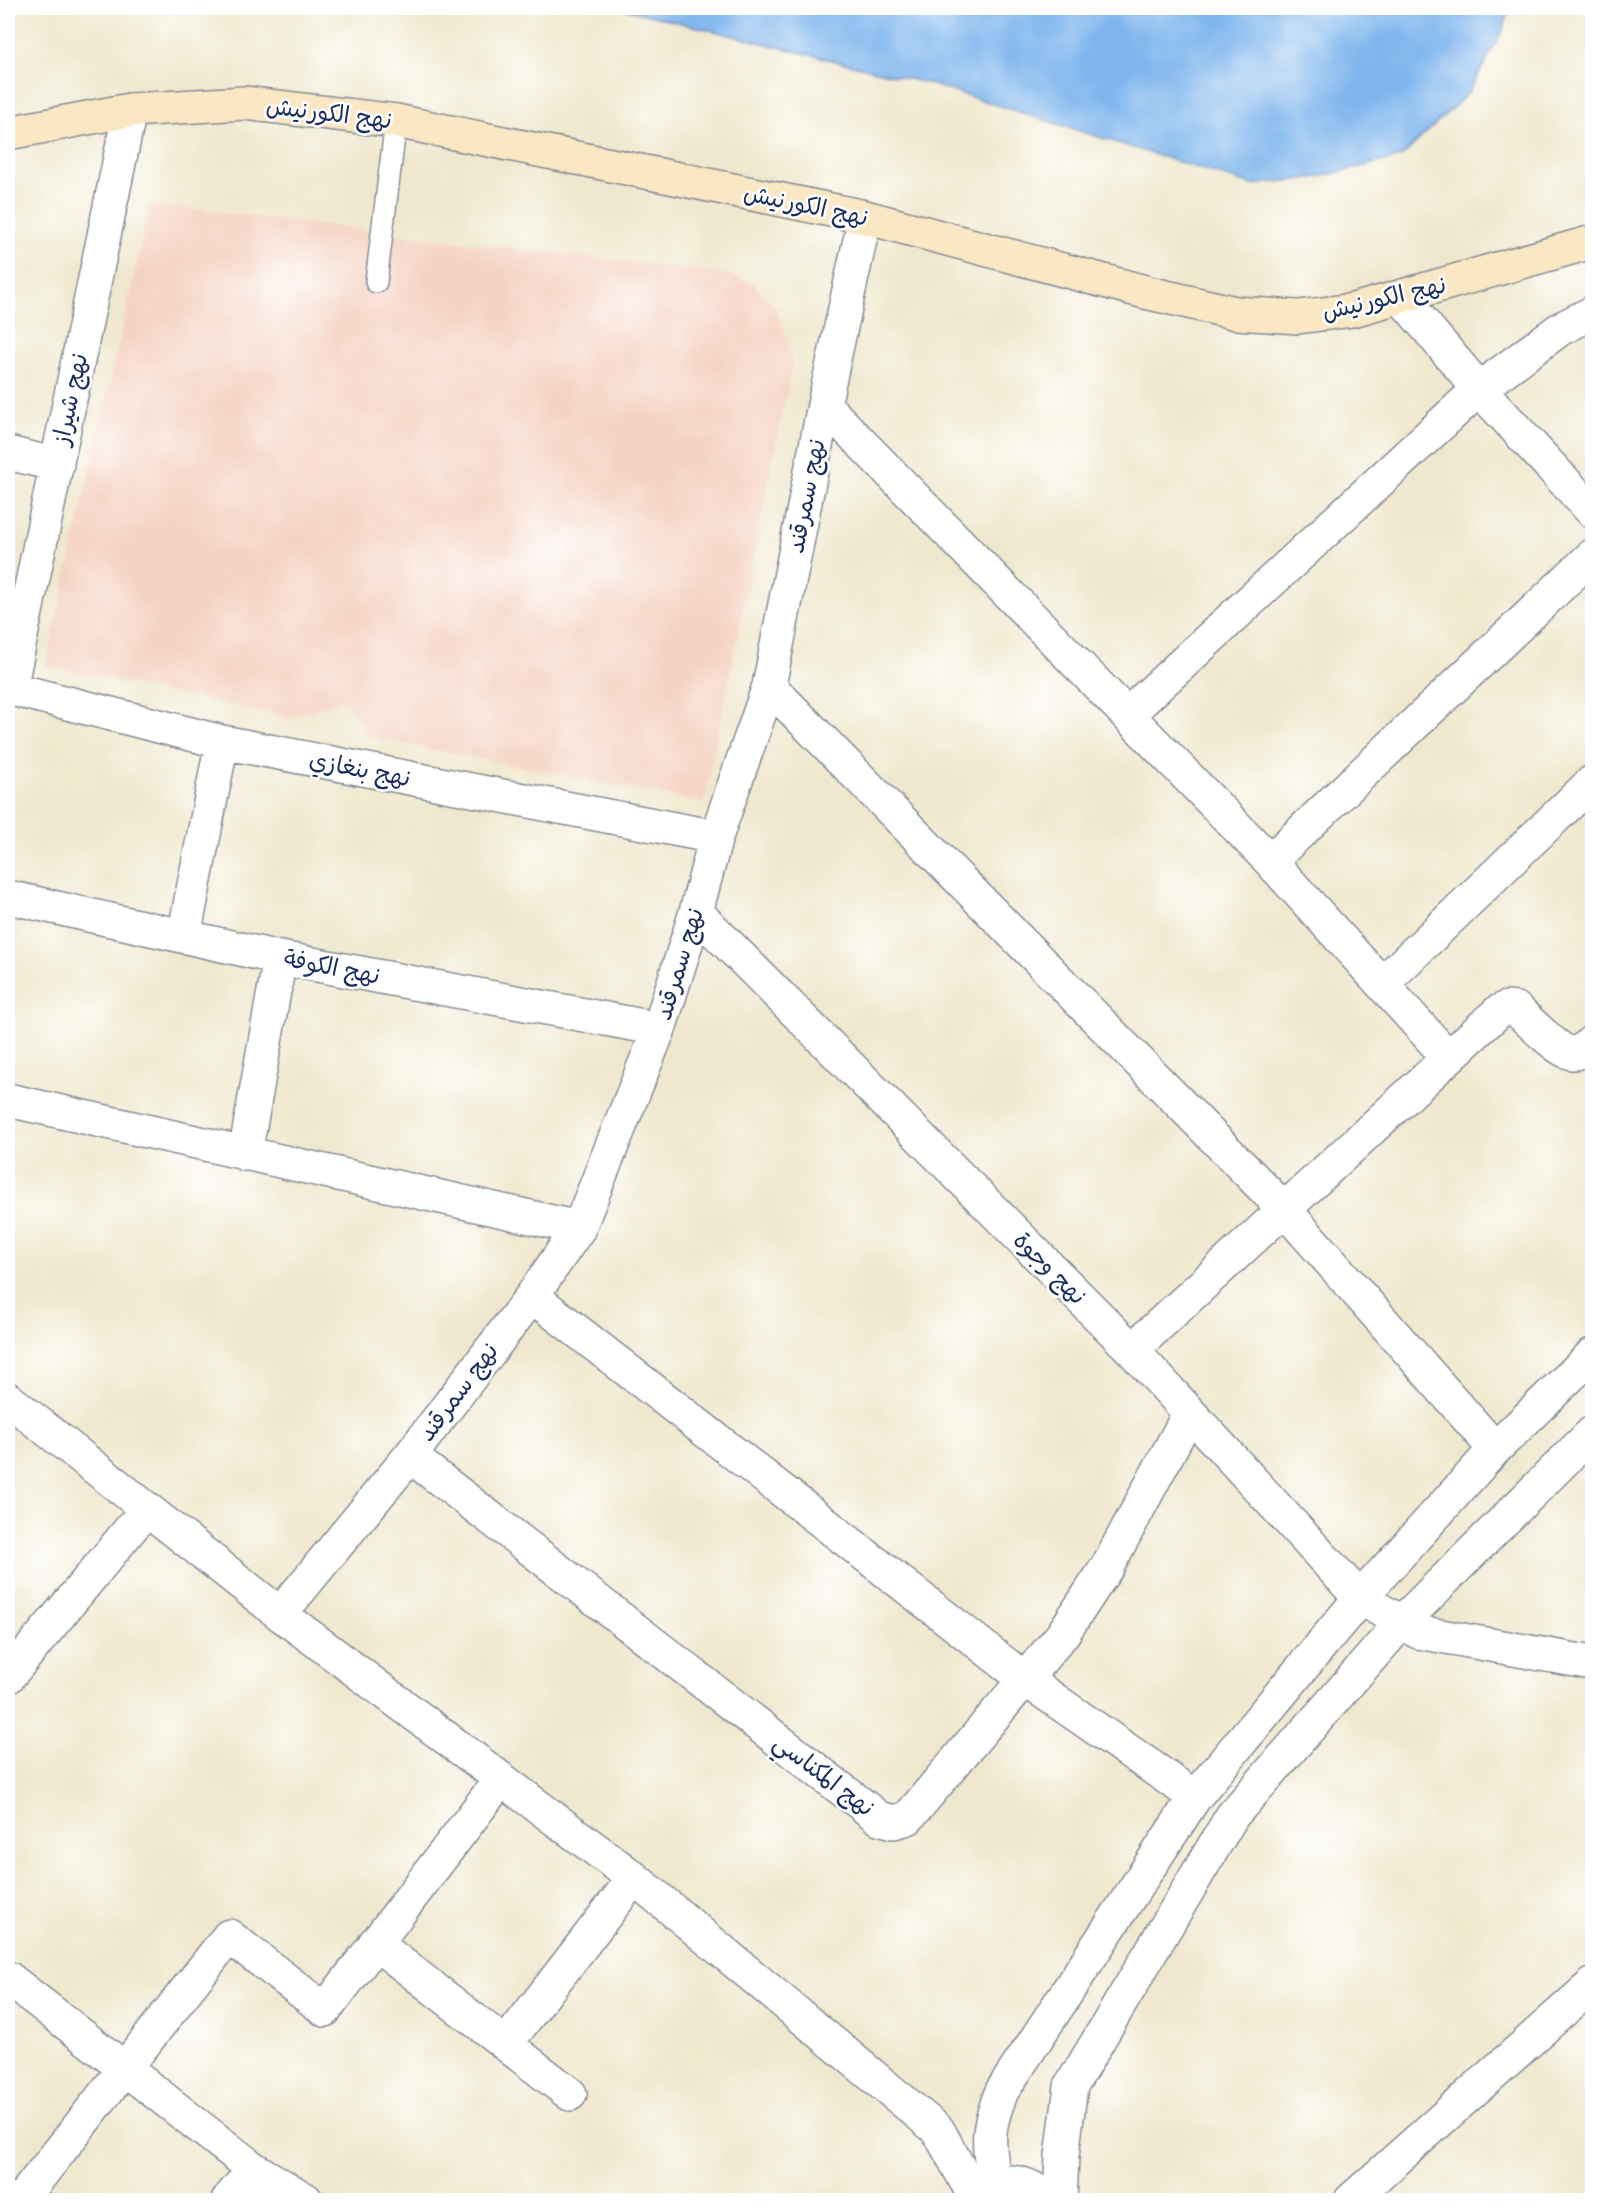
<svg xmlns="http://www.w3.org/2000/svg" width="1600" height="2208" font-family="Mynerve,'Playpen Sans Arabic',sans-serif">
<rect width="100%" height="100%" fill="#fff"/>
<filter id="ink" filterUnits="userSpaceOnUse"><feTurbulence type="fractalNoise" baseFrequency=".0167" numOctaves="2"/><feDisplacementMap in="SourceGraphic" scale="12" xChannelSelector="R" yChannelSelector="G"/><feConvolveMatrix kernelMatrix="1 2 1 2 8 2 1 2 1" color-interpolation-filters="sRGB"/></filter>
<filter id="wash" filterUnits="userSpaceOnUse"><feTurbulence type="fractalNoise" baseFrequency=".008" numOctaves="4" result="noise"/><feDisplacementMap in="SourceGraphic" scale="24" xChannelSelector="R" yChannelSelector="G"/><feGaussianBlur stdDeviation="1.35" result="paint"/><feColorMatrix in="noise" values="0 0 0 0 0 0 0 0 0 0 0 0 0 0 0 0 0 1.4 0 .05"/><feComposite in="paint" operator="in"/></filter>
<g filter="url(#wash)">
<rect width="100%" height="100%" fill="#f0e8ce"/>
<path fill="#f5d3c2" d="M150 204 726 274 753 283 775 307 786 336 792 365 704 803 366 736 345 699 289 718 46 666Z"/>
<path fill="#7eb5ed" stroke="#4c72a6" stroke-width="1.5" d="M620 8H1509L1503 30 1468 93 1401 157 1318 177 1252 185 930 84Z"/>
</g>
<g filter="url(#ink)">
<g fill="none" stroke-linecap="round" stroke-linejoin="round">
<g stroke="#868c96" stroke-width="24">
<path id="lane" d="M376 282 396 121"/>
</g>
<g stroke="#868c96" stroke-width="36">
<path id="street" d="M1401 297 1479 389 1592 511
M824 405 1270 861 1448 1057
M8 453 57 465
M769 686 1284 1209 1495 1449
M8 688 222 742 716 837
M10 689 130 110
M1128 714 1479 389 1560 329 1592 313
M1270 861 1592 556
M8 897 280 958 659 1029
M696 912 1132 1350 1360 1598 1418 1632 1592 1663
M184 936 222 742
M1382 984 1592 782
M8 1100 579 1228
M245 1154 280 958
M532 1296 1026 1680 1195 1797
M1132 1350 1498 1012 1506 1008 1516 1009C1527 1019 1559 1052 1572 1053 1581 1053 1587 1047 1592 1042
M8 1399 280 1614 634 1878 938 2130 970 2188
M410 1456 879 1818 894 1822 908 1818 1062 1635 1107 1567 1189 1414
M280 1614 410 1456 532 1296 579 1228 659 1029 696 912 716 837 769 686 824 405 865 217
M8 1677 146 1510
M375 1943 570 2094
M8 1978 254 2169 306 2200
M506 2044 634 1878
M994 2180C988 2141 986 2129 1002 2091L1195 1797 1360 1598 1495 1449 1592 1355
M973 2187C998 2179 1028 2178 1047 2200
M21 2200 229 1936 325 2010 501 1779
M228 2200 254 2169
M1060 2200 1062 2156 1071 2086 1232 1816 1402 1622 1592 1433
M1351 2200 1592 1985"/>
</g>
<g stroke="#868c96" stroke-width="36">
<path id="secondary" d="M8 133 130 110 244 103 396 121 865 217 1149 293 1236 313 1298 317 1353 310 1592 242"/>
</g>
<use href="#lane" stroke="#fff" stroke-width="21"/>
<use href="#street" stroke="#fff" stroke-width="33"/>
<use href="#secondary" stroke="#fae7c3" stroke-width="33"/>
</g>
</g>
<g text-anchor="middle" stroke-width="5" stroke-linejoin="round" paint-order="stroke">
<g font-size="24" fill="#1b2f5e" stroke="#fff">
<text transform="translate(329 113) rotate(7)" y="8">نهج الكورنيش</text>
<text transform="translate(806 205) rotate(12)" y="8">نهج الكورنيش</text>
<text transform="translate(1384 298) rotate(-13)" y="8">نهج الكورنيش</text>
<text transform="translate(70 399) rotate(-78)" y="8">نهج شيراز</text>
<text transform="translate(806 496) rotate(-79)" y="8">نهج سمرقند</text>
<text transform="translate(360 769) rotate(11)" y="8">نهج بنغازي</text>
<text transform="translate(679 964) rotate(-73)" y="8">نهج سمرقند</text>
<text transform="translate(332 967) rotate(11)" y="8">نهج الكوفة</text>
<text transform="translate(1050 1268) rotate(45)" y="8">نهج وجوة</text>
<text transform="translate(458 1392) rotate(-53)" y="8">نهج سمرقند</text>
<text transform="translate(824 1775) rotate(37)" y="8">نهج المكناسي</text>
</g>
</g>
<rect width="1600" height="2208" fill="none" stroke="#fff" stroke-width="30"/>
</svg>
